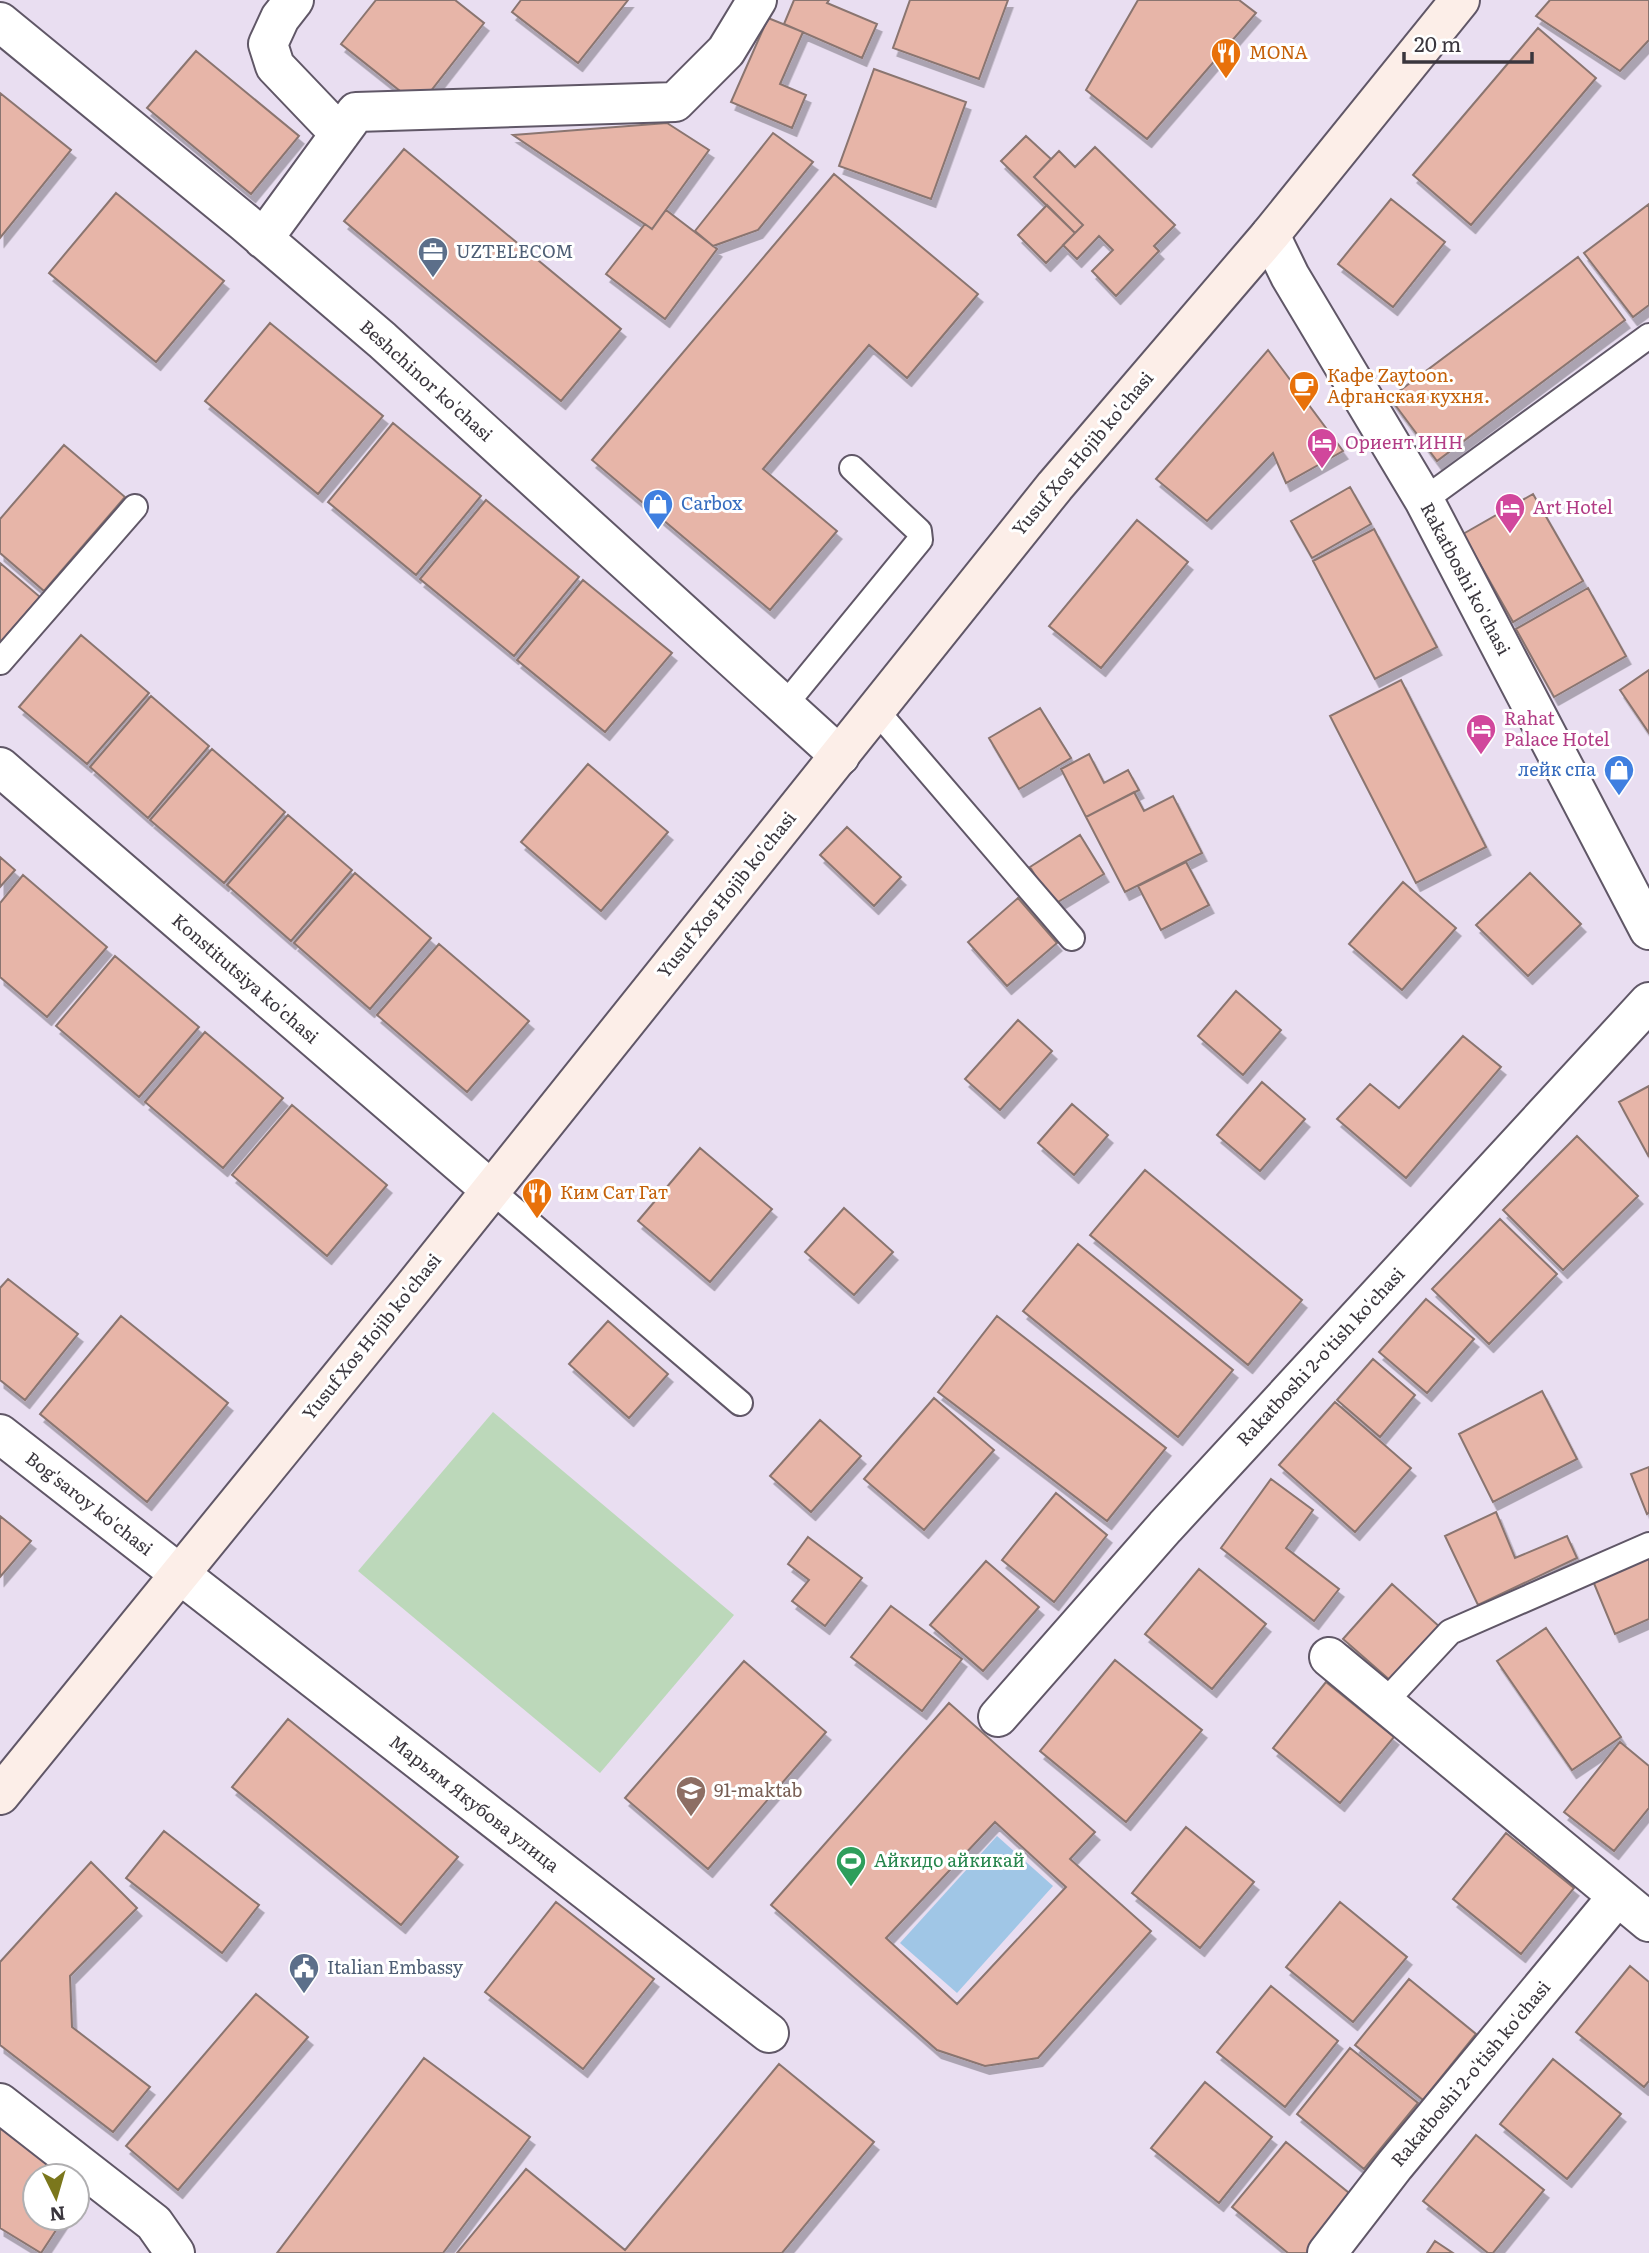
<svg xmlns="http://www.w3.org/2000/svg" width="1649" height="2253" font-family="Literata,serif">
<defs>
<filter id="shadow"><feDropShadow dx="4.5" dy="8" stdDeviation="0" flood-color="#0004"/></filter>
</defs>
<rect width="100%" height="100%" fill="#e9def1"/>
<path fill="#bcd8ba" d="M493 1412 734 1615 600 1773 358 1571Z"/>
<path fill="#a0c6e6" d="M997 1836 1053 1886 957 1993 900 1943Z"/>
<path fill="#e7b5a8" stroke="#8a7570" stroke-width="2" fill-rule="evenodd" filter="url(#shadow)" d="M376 0H455L484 23 419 106 341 44Z
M521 0H628L578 63 512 12Z
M794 0H829L827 3 877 24 862 58 784 24Z
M910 0H1008L979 79 893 48Z
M1138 0H1239L1256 13 1147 139 1086 90Z
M1550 0H1649V40L1620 71 1536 16Z
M768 18 803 32 780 84 806 95 792 128 731 102Z
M1538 28 1596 78 1471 225 1413 175Z
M196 51 299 136 251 194 147 108Z
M874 69 966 102 931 199 839 166Z
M0 93 71 150 0 238Z
M667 123 709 150 652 229 513 135Z
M773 133 813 162 758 230 713 246 695 231Z
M1026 136 1051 159 1034 177 1083 225 1075 233 1001 161Z
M1095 147 1175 225 1154 246 1159 251 1116 296 1092 271 1113 250 1099 236 1077 259 1063 245 1083 225 1034 177 1059 151 1075 167Z
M404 149 621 329 561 401 344 221Z
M834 174 978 294 907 378 869 345 763 469 837 531 770 610 592 460Z
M116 193 224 281 156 362 49 273Z
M1391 199 1445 242 1393 307 1338 264Z
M1649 204V305L1633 317 1584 253Z
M1047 205 1075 233 1046 263 1018 235Z
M666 210 717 249 665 319 606 274 645 224 652 229Z
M1578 257 1625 320 1437 461 1390 398Z
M270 323 383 416 318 494 205 401Z
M1268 350 1343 451 1286 483 1273 453 1207 521 1156 479Z
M393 423 481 496 416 575 328 502Z
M64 445 125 497 44 591 0 553V519Z
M1350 487 1371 524 1312 558 1291 521Z
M1533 494 1583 581 1513 622 1463 534Z
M486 500 579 577 514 656 420 579Z
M1137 520 1188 562 1101 668 1049 626Z
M1374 529 1437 647 1375 679 1313 561Z
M0 563 40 597 0 643Z
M583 580 672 653 605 732 517 660Z
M1588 588 1626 656 1554 697 1516 629Z
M81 635 149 693 87 764 19 707Z
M1649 670V733L1620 690Z
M1401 680 1486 847 1416 883 1330 716Z
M151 696 209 746 148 818 90 767Z
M1040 708 1071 758 1019 789 989 738Z
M212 749 285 812 224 883 150 820Z
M1089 754 1104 783 1128 770 1139 790 1086 817 1061 769Z
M588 764 668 832 601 911 521 842Z
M1134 792 1144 811 1173 796 1202 853 1125 892 1086 817Z
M288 815 352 870 291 941 227 885Z
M847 827 901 877 874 906 820 855Z
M1080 835 1104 874 1053 905 1030 867Z
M0 857 15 870 0 887Z
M1186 862 1209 905 1161 930 1138 886Z
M355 873 431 938 370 1009 294 943Z
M1530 873 1581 924 1528 976 1476 925Z
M23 875 107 947 47 1017 0 977V903Z
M1403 882 1456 928 1402 990 1349 944Z
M1018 898 1057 943 1007 986 968 942Z
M439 944 529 1021 467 1092 377 1015Z
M115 956 199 1027 139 1097 56 1026Z
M1236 991 1281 1030 1243 1075 1198 1036Z
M1018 1020 1052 1051 1000 1110 965 1079Z
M205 1032 283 1098 223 1168 145 1102Z
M1463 1036 1501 1067 1406 1178 1337 1119 1370 1084 1399 1108Z
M1262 1082 1305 1119 1260 1171 1217 1135Z
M1649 1086V1157L1619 1102Z
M1072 1104 1108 1135 1074 1175 1038 1143Z
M292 1105 387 1185 327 1256 232 1175Z
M1577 1136 1638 1196 1563 1270 1503 1210Z
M700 1148 772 1209 710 1282 638 1221Z
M1145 1170 1302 1300 1248 1365 1090 1235Z
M844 1208 893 1252 854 1295 805 1252Z
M1500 1219 1557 1274 1489 1344 1432 1289Z
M1078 1244 1233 1370 1178 1437 1023 1311Z
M8 1279 78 1334 25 1400 0 1380V1288Z
M1426 1299 1474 1339 1427 1393 1379 1352Z
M121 1316 228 1403 147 1502 40 1414Z
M997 1316 1166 1448 1107 1521 938 1392Z
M608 1321 668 1374 629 1418 569 1364Z
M1373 1359 1415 1395 1380 1437 1337 1400Z
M1542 1391 1577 1459 1493 1502 1459 1434Z
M934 1398 994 1450 924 1530 864 1479Z
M1335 1402 1411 1468 1355 1532 1279 1465Z
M820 1420 861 1456 811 1512 770 1476Z
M1649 1467V1513L1647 1514 1631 1474Z
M1271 1479 1313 1510 1286 1548 1339 1589 1314 1621 1221 1548Z
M1056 1493 1107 1535 1054 1602 1002 1560Z
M1496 1512 1515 1558 1567 1536 1577 1558 1478 1605 1445 1536Z
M0 1516 31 1541 0 1577Z
M808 1537 862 1578 825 1626 792 1601 809 1580 788 1564Z
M1649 1557V1619L1615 1634 1593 1581Z
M986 1561 1039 1607 983 1671 930 1625Z
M1199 1569 1266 1624 1212 1689 1145 1634Z
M1392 1584 1441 1628 1392 1682 1343 1639Z
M891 1606 962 1659 922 1711 851 1657Z
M1546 1628 1621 1737 1572 1770 1497 1661Z
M1115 1660 1202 1730 1126 1822 1040 1751Z
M744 1661 826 1732 708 1869 625 1798Z
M1326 1682 1394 1737 1340 1803 1273 1748Z
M949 1703 1095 1832 1070 1859 1151 1931 1038 2058 985 2066 937 2050 771 1905ZM995 1822 1066 1887 957 2004 886 1938Z
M288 1719 458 1857 401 1925 232 1787Z
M1620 1742 1649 1766V1808L1614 1851 1564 1812Z
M1186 1827 1254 1882 1200 1948 1132 1893Z
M164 1831 259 1905 222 1953 126 1878Z
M1506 1833 1574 1888 1521 1954 1453 1899Z
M91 1862 137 1908 70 1976 72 2027 150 2087 113 2132 0 2045V1962Z
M556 1902 654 1979 583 2069 485 1992Z
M1340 1902 1407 1957 1353 2022 1286 1967Z
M1630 1966 1649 1982V2081L1644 2087 1576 2032Z
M1409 1979 1476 2034 1423 2100 1355 2045Z
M1271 1986 1338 2041 1285 2107 1217 2052Z
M256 1994 308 2037 178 2190 126 2146Z
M1350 2048 1418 2103 1364 2169 1297 2114Z
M424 2058 530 2137 443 2253H277Z
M1553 2059 1621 2114 1567 2179 1500 2124Z
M779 2064 874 2142 782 2253H457L526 2169 625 2250Z
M1205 2082 1272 2137 1219 2203 1151 2148Z
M0 2128 74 2176H35V2218H64L41 2253 0 2228Z
M1476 2135 1544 2190 1493 2253H1488L1423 2201Z
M1286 2142 1354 2197 1308 2253H1288L1232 2207Z
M1435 2241 1453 2253H1427Z"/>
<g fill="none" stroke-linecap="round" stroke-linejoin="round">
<g stroke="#605767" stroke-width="28">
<path id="lane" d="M1424 500 1649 336
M0 662 135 507
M784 706 920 540 919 531 852 468
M875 709 1072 938
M491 1190 740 1403
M1384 1703 1450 1632 1649 1545"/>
</g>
<g stroke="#605767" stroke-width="42">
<path id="street" d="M294 0 280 18 268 44 275 66 340 134
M0 22 244 222 382 340 840 756
M1270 235 1290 276 1424 500 1649 930
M263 239 356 112 675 102 726 51 757 0
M0 767 491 1190
M0 1434 769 2033
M1329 1657 1649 1922
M998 1717 1165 1527 1649 1002
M0 2103 154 2223 175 2253
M1327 2253 1395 2165 1617 1897"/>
</g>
<g stroke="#605767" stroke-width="42">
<path id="secondary" d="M0 1795 412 1289 1055 486 1270 235 1460 0"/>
</g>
<use href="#lane" stroke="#fff" stroke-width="24"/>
<use href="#street" stroke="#fff" stroke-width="38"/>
<use href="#secondary" stroke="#fceee8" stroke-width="38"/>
</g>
<defs>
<g id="restaurant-pin" transform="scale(1.575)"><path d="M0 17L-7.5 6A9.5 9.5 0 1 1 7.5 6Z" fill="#e8710a" stroke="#fff"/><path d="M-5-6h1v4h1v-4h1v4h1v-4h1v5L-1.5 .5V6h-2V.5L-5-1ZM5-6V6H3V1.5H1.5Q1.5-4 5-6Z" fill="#fff"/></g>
<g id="office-pin" transform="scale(1.575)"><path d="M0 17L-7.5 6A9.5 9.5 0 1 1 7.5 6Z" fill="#5c6f8a" stroke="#fff"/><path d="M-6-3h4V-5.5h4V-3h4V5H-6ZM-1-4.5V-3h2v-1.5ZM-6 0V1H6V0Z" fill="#fff"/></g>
<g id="cafe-pin" transform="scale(1.575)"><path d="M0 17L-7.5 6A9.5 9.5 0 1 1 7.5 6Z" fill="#e8710a" stroke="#fff"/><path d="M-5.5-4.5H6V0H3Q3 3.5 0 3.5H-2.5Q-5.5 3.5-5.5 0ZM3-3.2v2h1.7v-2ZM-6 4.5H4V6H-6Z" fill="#fff"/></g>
<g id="hotel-pin" transform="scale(1.575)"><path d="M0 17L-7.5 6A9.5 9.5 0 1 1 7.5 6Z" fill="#d1479c" stroke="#fff"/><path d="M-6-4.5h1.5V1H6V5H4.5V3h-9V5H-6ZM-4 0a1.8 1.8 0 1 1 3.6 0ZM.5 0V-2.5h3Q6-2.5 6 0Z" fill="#fff"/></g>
<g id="shop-pin" transform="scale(1.575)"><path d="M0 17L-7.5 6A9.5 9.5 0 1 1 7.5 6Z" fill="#3f7fe0" stroke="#fff"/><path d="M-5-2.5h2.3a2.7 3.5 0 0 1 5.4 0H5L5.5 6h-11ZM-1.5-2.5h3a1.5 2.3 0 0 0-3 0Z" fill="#fff"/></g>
<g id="school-pin" transform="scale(1.575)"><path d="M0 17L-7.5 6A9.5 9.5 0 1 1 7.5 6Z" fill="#8d6e63" stroke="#fff"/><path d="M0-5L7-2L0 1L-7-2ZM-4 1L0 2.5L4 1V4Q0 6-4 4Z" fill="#fff"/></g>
<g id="stadium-pin" transform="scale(1.575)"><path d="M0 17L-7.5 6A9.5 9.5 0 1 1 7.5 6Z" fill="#2e9e5b" stroke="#fff"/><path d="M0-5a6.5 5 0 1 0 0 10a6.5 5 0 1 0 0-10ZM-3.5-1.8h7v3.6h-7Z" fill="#fff"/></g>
<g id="civic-pin" transform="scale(1.575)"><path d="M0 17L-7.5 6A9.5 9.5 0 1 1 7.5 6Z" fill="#5c6f8a" stroke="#fff"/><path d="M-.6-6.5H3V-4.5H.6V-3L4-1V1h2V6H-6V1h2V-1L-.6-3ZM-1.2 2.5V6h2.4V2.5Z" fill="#fff"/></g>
</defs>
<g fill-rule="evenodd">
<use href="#restaurant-pin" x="1226" y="53"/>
<use href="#office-pin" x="433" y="252"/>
<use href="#cafe-pin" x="1304" y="386"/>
<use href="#hotel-pin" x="1322" y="443"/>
<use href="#shop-pin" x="658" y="504"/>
<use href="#hotel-pin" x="1510" y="508"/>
<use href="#hotel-pin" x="1481" y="729"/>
<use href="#shop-pin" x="1619" y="770"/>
<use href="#restaurant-pin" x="537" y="1193"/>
<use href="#school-pin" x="691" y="1791"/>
<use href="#stadium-pin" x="851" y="1861"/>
<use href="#civic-pin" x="304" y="1968"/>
</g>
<g text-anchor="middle" stroke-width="6" stroke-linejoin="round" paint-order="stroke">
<g font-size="18" fill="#c56008" stroke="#fff" text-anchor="start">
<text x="1249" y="59">MONA</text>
<text x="1327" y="382">Кафе Zaytoon.<tspan x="1327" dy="21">Афганская кухня.</tspan></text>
<text x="560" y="1199">Ким Сат Гат</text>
</g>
<g font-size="18" fill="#4e5e75" stroke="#fff" text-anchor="start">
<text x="456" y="258">UZTELECOM</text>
<text x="327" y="1974">Italian Embassy</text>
</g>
<g font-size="18" fill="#3a363d" stroke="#fff">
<text transform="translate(426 381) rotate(42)" y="6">Beshchinor ko'chasi</text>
<text transform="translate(1083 454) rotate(-50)" y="6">Yusuf Xos Hojib ko'chasi</text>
<text transform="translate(1465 579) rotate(62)" y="6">Rakatboshi ko'chasi</text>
<text transform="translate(727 895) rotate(-51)" y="6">Yusuf Xos Hojib ko'chasi</text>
<text transform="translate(245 979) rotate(41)" y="6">Konstitutsiya ko'chasi</text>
<text transform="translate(372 1337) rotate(-51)" y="6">Yusuf Xos Hojib ko'chasi</text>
<text transform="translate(1321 1357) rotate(-47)" y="6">Rakatboshi 2-o'tish ko'chasi</text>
<text transform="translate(89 1504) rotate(38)" y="6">Bog'saroy ko'chasi</text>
<text transform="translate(474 1804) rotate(38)" y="6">Марьям Якубова улица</text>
<text transform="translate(1471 2074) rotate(-50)" y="6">Rakatboshi 2-o'tish ko'chasi</text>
</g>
<g font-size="18" fill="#b23c85" stroke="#fff" text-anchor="start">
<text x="1345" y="449">Ориент ИНН</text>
<text x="1533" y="514">Art Hotel</text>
<text x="1504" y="725">Rahat<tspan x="1504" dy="21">Palace Hotel</tspan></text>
</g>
<g font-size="18" fill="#366cbe" stroke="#fff" text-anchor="start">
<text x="681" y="510">Carbox</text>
<text x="1596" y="776" text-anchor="end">лейк спа</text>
</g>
<g font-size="18" fill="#785e54" stroke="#fff" text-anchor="start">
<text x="714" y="1797">91-maktab</text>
</g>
<g font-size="18" fill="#27864d" stroke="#fff" text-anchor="start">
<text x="874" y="1867">Айкидо айкикай</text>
</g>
</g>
<g transform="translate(56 2197) rotate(175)"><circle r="33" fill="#ffffff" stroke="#b0afb1" stroke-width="2"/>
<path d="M0-5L12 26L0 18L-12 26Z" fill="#7b771c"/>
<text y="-10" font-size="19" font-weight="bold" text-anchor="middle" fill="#3a363d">N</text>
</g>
<path d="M1404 52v10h128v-10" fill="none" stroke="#3a363d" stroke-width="3.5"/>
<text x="1414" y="52" font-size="21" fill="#3a363d" stroke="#ffffff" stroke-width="5" paint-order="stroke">20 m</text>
</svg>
